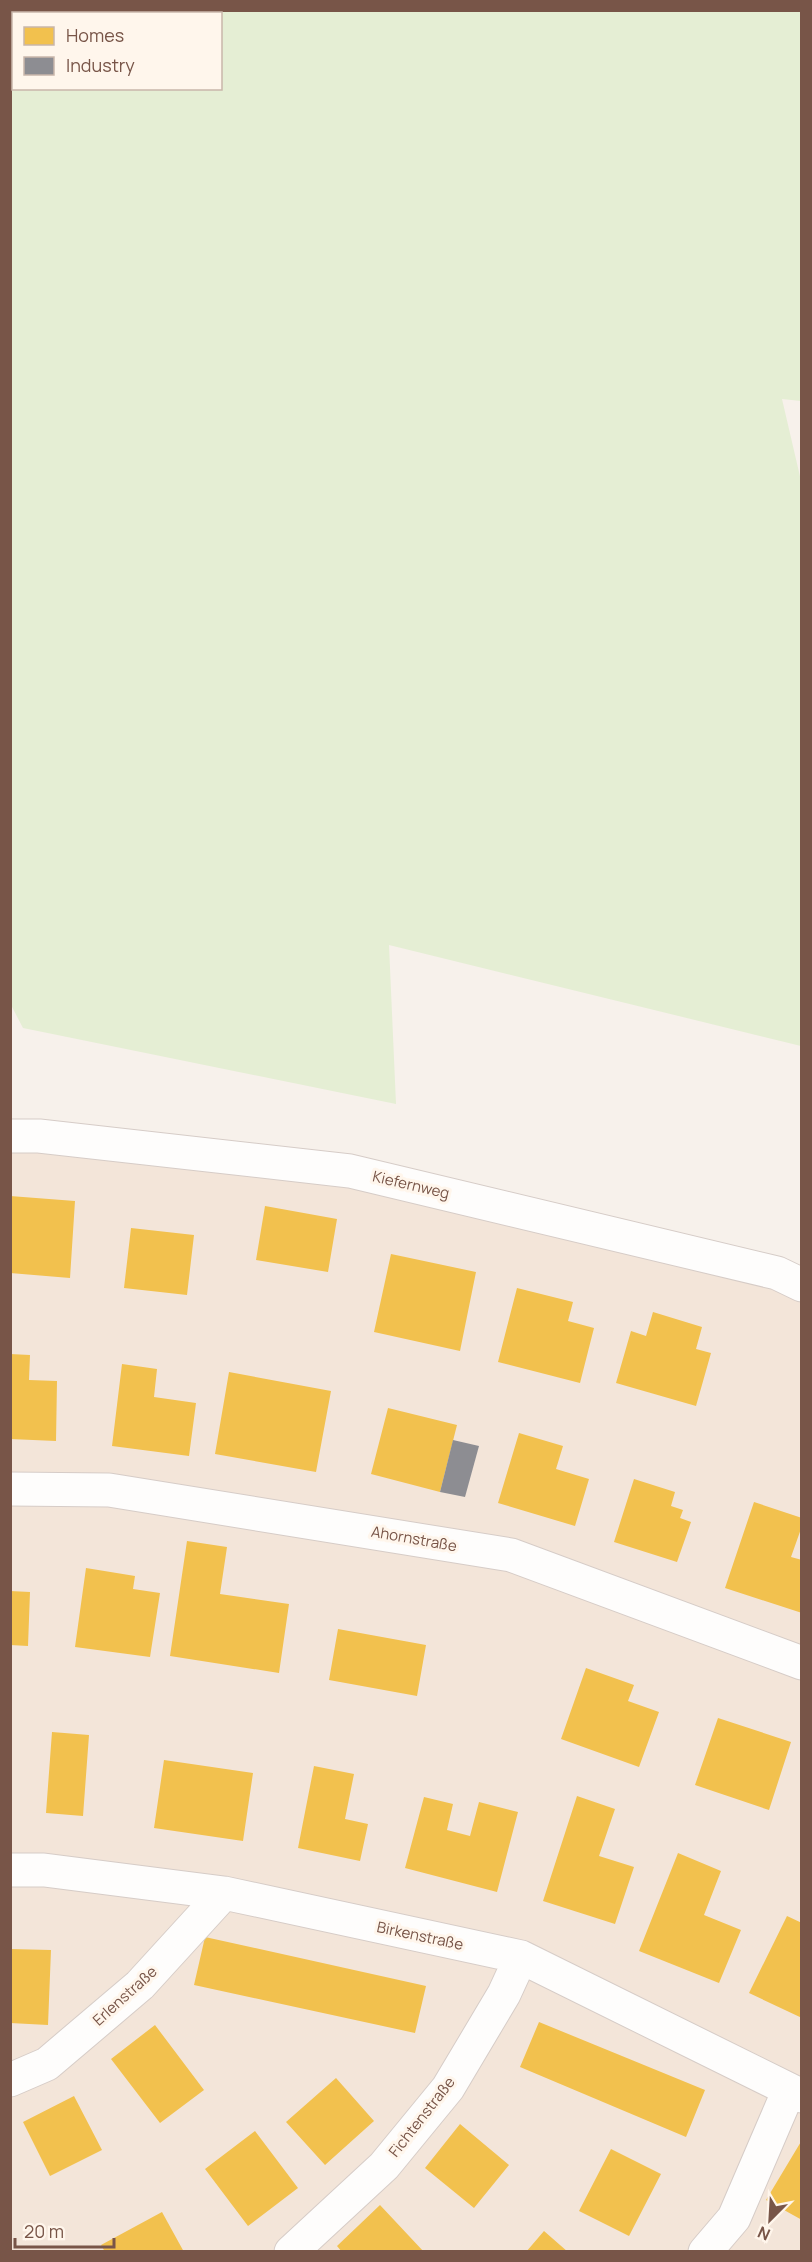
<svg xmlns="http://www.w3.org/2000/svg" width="812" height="2262" font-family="Manrope,sans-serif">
<rect width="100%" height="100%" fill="#f7f1eb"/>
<path fill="#f3e5d9" d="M10 1129 258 1149 801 1279V2251H11Z"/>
<path fill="#e5eed4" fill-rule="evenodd" d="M11 10 801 11V401L782 399 802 485 801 1046 389 945 396 1104 23 1028 10 1003ZM14 14H220V88H14Z"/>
<path fill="#f2c14e" d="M10 1196 75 1201 70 1278 10 1273Z
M265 1206 337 1219 328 1272 256 1260Z
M131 1228 194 1235 187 1295 124 1288Z
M391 1254 476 1272 460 1351 374 1332Z
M517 1288 573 1302 568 1321 594 1328 580 1383 498 1362Z
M653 1312 702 1327 696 1349 711 1353 696 1406 616 1383 631 1331 646 1336Z
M10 1354 30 1355 29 1380 57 1381 56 1441 10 1439Z
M122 1364 157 1369 154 1397 196 1403 189 1456 112 1446Z
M229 1372 331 1391 316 1472 215 1454Z
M388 1408 457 1425 440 1492 371 1474Z
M519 1433 563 1446 556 1469 589 1479 575 1526 498 1503Z
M634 1479 675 1492 671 1506 683 1510 680 1518 691 1522 677 1562 614 1542Z
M754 1502 802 1518V1526L791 1557 802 1560V1613L725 1588Z
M187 1541 227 1547 220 1594 289 1604 279 1673 170 1656Z
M86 1568 135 1576 133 1589 160 1593 150 1657 75 1647Z
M10 1591 30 1592 28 1646 10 1645Z
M338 1629 426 1645 417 1696 329 1680Z
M586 1668 634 1685 628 1701 659 1712 639 1767 561 1739Z
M718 1718 791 1742 769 1810 695 1785Z
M52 1732 89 1735 83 1816 46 1813Z
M164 1760 253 1773 243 1841 154 1828Z
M314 1766 354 1774 345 1819 368 1824 360 1861 298 1848Z
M577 1796 615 1809 599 1856 634 1867 615 1924 543 1901Z
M424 1797 453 1804 447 1830 470 1836 479 1802 518 1812 497 1892 405 1868Z
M678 1853 721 1871 704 1915 741 1930 719 1983 639 1951Z
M787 1916 802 1923V2018L749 1993Z
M205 1937 426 1986 415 2033 194 1985Z
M10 1949 51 1950 48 2025 10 2023Z
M539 2022 705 2090 686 2137 520 2067Z
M155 2025 204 2090 160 2123 111 2059Z
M336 2078 374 2121 325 2165 286 2122Z
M74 2096 102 2150 50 2176 23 2122Z
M460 2124 509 2165 474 2208 425 2168Z
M255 2131 298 2188 248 2226 205 2169Z
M802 2140V2220L766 2200Z
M611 2149 661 2174 629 2236 579 2211Z
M380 2205 424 2252H342L337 2246Z
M162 2212 184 2252H105L101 2245Z
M544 2231 568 2252H526Z"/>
<path fill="#8d8d92" d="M453 1440 479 1446 465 1497 440 1492Z"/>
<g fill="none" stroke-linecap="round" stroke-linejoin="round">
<g stroke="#d6ccc7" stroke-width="35">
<path id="street" d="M10 1136H39L350 1171 777 1273 802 1285
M10 1489 109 1490 511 1555 802 1663
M10 1870H44L224 1893 521 1957 802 2096
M10 2080 47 2064 140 1985 224 1893
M291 2252 384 2166 448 2088 504 1994 521 1957
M705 2252 734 2218 789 2090"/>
</g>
<use href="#street" stroke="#fefdfc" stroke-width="33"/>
</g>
<g text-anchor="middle" stroke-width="6" stroke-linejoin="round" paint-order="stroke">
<g font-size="15" fill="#785548" stroke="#fff6ec">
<text transform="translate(411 1185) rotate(13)" y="5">Kiefernweg</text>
<text transform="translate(414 1539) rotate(10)" y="5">Ahornstraße</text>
<text transform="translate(420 1936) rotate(12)" y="5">Birkenstraße</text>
<text transform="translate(125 1996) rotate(-42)" y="5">Erlenstraße</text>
<text transform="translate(422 2117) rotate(-52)" y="5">Fichtenstraße</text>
</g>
</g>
<rect width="812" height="2262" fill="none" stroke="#785548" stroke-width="24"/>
<rect x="12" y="12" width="210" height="78" fill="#fff6ec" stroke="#c9b6aa" stroke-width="1.5"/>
<rect x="24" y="27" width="30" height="18" fill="#f2c14e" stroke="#c9b6aa" stroke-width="1.5"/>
<text x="66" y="42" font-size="18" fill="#785548">Homes</text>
<rect x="24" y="57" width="30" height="18" fill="#8d8d92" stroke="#c9b6aa" stroke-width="1.5"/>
<text x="66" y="72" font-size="18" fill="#785548">Industry</text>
<g transform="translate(770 2220) rotate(204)" stroke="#fff6ec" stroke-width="4.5" paint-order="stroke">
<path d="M0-4.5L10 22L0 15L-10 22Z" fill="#785548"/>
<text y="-9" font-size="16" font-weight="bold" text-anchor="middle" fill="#785548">N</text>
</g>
<path d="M15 2238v9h99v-9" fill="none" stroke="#785548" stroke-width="3"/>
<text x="24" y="2238" font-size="18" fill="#785548" stroke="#fff6ec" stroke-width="4.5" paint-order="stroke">20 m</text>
</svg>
